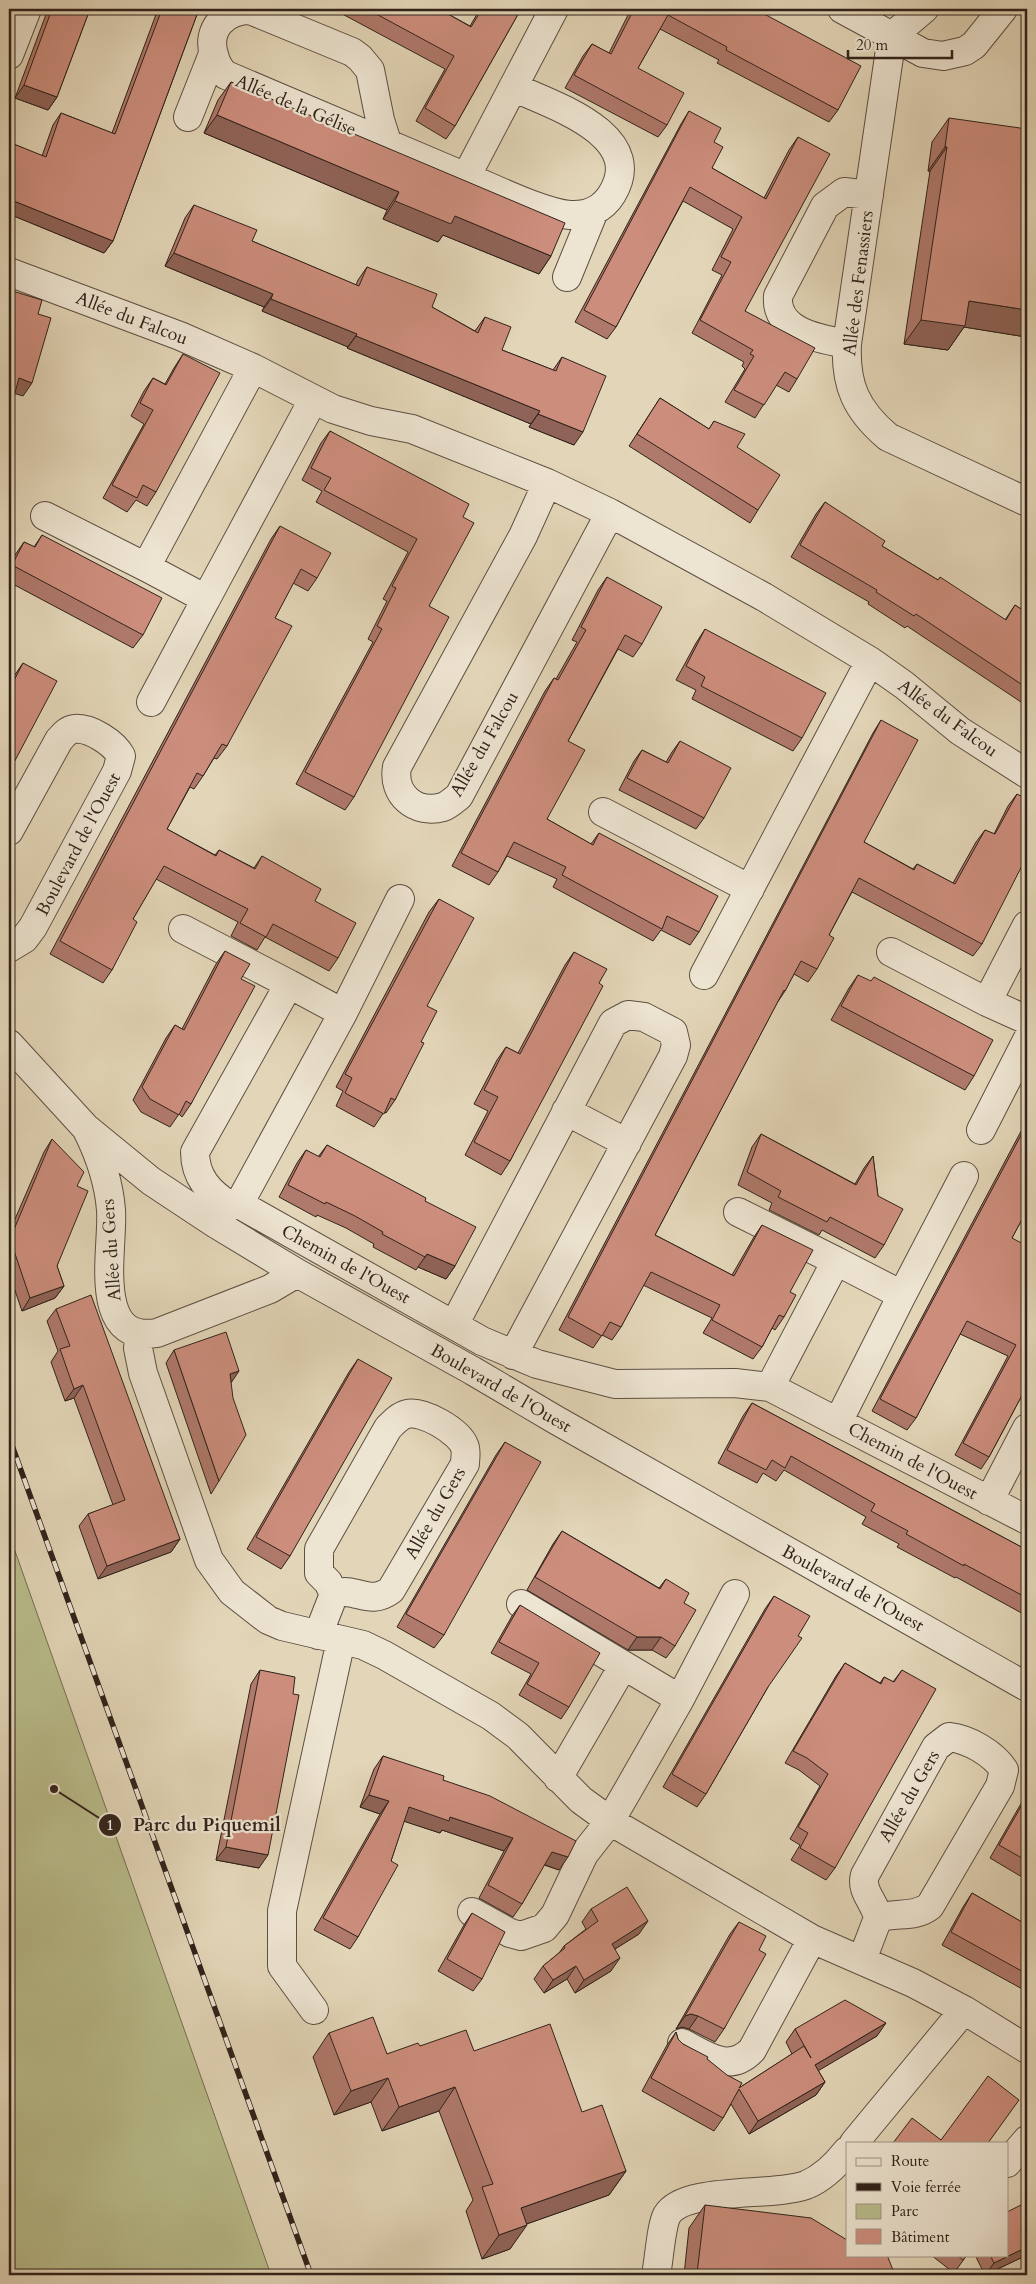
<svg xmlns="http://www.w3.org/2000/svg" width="1036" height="2284" font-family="Cardo,serif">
<rect width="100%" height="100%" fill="#e3d6b8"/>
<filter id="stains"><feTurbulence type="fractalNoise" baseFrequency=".004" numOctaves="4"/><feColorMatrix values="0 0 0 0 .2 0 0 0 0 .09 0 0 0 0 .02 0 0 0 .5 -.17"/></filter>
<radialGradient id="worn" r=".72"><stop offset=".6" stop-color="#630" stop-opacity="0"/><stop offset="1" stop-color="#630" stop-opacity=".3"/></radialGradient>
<path fill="#b9bc8b" stroke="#746f53" d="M9 1534 271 2275H9Z"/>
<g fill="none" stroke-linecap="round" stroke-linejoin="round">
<g stroke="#5d4f42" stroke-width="30">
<path id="minor" d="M842 9 923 53 943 56 965 51 974 45 1003 9
M924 9 892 36 847 344C845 385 856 410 888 437L1027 502
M9 55 27 9
M188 117 213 54
M388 145 380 120 370 70 360 58 352 52 250 10C225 10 206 29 214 55 216 63 219 70 226 75L466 177 554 9
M466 177C493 188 543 213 570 215 587 216 603 209 612 194 648 135 552 105 513 87
M9 272 180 336 253 368 333 409 371 421 412 429 547 483 610 513 764 597 870 661 904 685 960 731 1027 774
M567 277 594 211
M847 344C820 339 775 332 778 296L825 206 844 192 869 195
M253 368 146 567 206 599 313 400
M547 483 523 536 397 767C392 794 415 815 443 807 449 805 454 800 459 796L610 513
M45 516 146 567
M151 702 206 599
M603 812 750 889
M9 831 59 740C63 736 67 730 74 729 90 727 114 743 121 756L117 771 33 927 24 939 9 948
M1027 925 987 1002 1027 1020
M183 929 289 984
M891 952 987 1002
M704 975 870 661
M343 1013 400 899
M9 1044 85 1127 151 1181 216 1224 297 1273 473 1371 556 1420 1027 1687
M566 1111 627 1143
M87 1130C99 1154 109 1184 111 1210 114 1246 90 1344 157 1333L270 1289 297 1273
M981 1130 1027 1040
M229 1205C209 1192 195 1177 195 1152L289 984 343 1013 239 1204
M738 1212 836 1261
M216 1224 229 1205 239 1204 482 1341 537 1364 615 1384 735 1383 770 1387 1027 1520
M902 1295 964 1176
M454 1325 613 1023 628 1015 644 1017 673 1032 676 1045 673 1056 513 1355
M140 1334 138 1348 143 1373 209 1560 232 1592 268 1620 282 1626 363 1645 384 1655 491 1716 518 1736 581 1800 610 1821 812 1939 913 1983 964 2010 1027 2049
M770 1387 836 1261 902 1295 838 1422
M989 1501 1027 1428
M521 1604 680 1699
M318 1635 334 1594C357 1586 368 1607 391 1590L465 1464C465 1458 467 1451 464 1445 458 1431 423 1410 407 1414 399 1416 393 1423 388 1428L319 1549V1573L328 1582 334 1594
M558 1778 623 1666
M472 1912 510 1933 521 1936 544 1928 555 1915 584 1854 610 1821 628 1790 680 1699 735 1594
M862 1960 878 1918C896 1912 915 1918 930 1906L1000 1786 1004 1770C994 1754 969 1739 949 1737L936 1747 865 1875C860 1891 875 1902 878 1918
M314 2010 282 1966V1911L341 1640
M682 2043C706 2055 729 2074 752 2050L812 1939
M854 2143 964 2010
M1007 2163 1027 2140
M656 2275C659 2261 661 2226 667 2215 684 2186 774 2197 806 2185 823 2178 836 2165 847 2151"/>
</g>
<use href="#minor" stroke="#ede4d1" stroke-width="28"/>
<g stroke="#30221b" stroke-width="5.5">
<path id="rail" d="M9 1437 311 2275"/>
</g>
<use href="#rail" stroke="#ede4d1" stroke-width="4" stroke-dasharray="11" stroke-linecap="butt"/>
</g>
<path fill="#af796b" stroke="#30221b" d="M48 9H90L57 97 48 110 15 98Z
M158 9H199L113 241 104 253 9 214V147L11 143 42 156 53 125 61 113 112 133Z
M333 9H439L470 26 480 9H521L455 126 446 139 416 121 445 69Z
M631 9H755L838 110 829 122 717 63 719 60 660 29 638 68 667 125 658 137 565 88 583 56 592 44 609 53Z
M231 82 551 256 539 274 443 235 438 242 383 219 387 210 204 133 218 100Z
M689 111 714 142 712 168 764 198 789 150 798 137 745 311 797 379 789 392 776 385 755 418 725 402 745 369 742 366 744 362 692 333 722 275 712 270 733 229 683 201 616 327 607 339 575 322 681 124Z
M949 118 1026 337 964 327 948 350 904 344 930 171H928L932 142Z
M194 205 252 241 356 285 358 280 367 267 432 307 475 331 485 317 502 350 553 370 562 357 574 445 529 427 531 424 347 348 348 347 262 311 264 307 165 266 185 218Z
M183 354 156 492 147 506 136 500 127 512 103 498 144 424 131 416 144 391 153 378 165 384 174 368Z
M660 398 709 429 714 421 737 447 758 510 750 523 629 446Z
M330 431 463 517 429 606 354 797 345 810 296 784 373 642 368 639 387 601 383 599 408 552 316 502 322 491 302 480 321 443Z
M825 502 882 546 938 580 1005 620 1015 605 1027 613V706L907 626 905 628 868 604 869 602 791 557 816 514Z
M280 526 317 578 308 591 293 583 275 618 227 746 217 759 214 758 203 776 194 789 190 787 167 829 215 855 219 850 254 868 262 856 315 901 338 958 329 971 265 937 257 950 231 936 238 922 156 879 133 919 112 970 103 983 50 954 271 539Z
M42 535 143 635 133 648 9 582V567L15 555 24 542 34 547Z
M607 577 642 644 633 657 618 649 568 741 547 819 591 844 599 833 699 932 690 945 661 930 653 941 553 887 557 879 507 856 498 872 489 885 452 866 545 691 554 678 556 679 577 642 572 640 598 590Z
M705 629 802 738 793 751 692 699 696 690 676 680 696 643Z
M23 663 9 772V686L14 676Z
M881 720 864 842 913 869 917 864 953 883 976 842 985 830 994 834 1008 806 1017 794 982 944 973 956 852 892 829 935 817 969 808 982 794 974 785 991 777 1003 655 1235 732 1275 754 1237 762 1225 790 1292 784 1317 775 1330 772 1328 762 1347 753 1359 703 1333 712 1318 643 1285 621 1327 612 1340 602 1335 593 1348 559 1330 873 733Z
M680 741 704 818 696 829 619 790 634 761 642 750 666 762 672 752Z
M439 899 427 1006 421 1042 395 1100 386 1113 384 1112 374 1127 336 1106 343 1091 336 1087 429 912Z
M225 951 241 979 191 1104 182 1117 179 1114 170 1127 141 1112 133 1100 166 1038 175 1025 182 1029 216 964Z
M574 952 599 983 510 1161 501 1175 465 1155 488 1111 474 1104 497 1060 506 1047 518 1053 565 965Z
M858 975 974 1076 965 1090 831 1020 849 988Z
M1027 1120V1210L1012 1238 1027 1386 989 1457 981 1469 955 1455 1008 1356 960 1334 916 1418 907 1430 872 1411Z
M761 1134 855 1184 864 1168 873 1156 884 1245 875 1258 822 1230 819 1235 769 1210 772 1203 738 1185 752 1147Z
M52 1139 77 1186 57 1266 64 1286 55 1298 22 1311 9 1273V1233L44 1152Z
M327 1145 425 1201 455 1266 446 1279 418 1267 416 1270 373 1247 374 1244 346 1228 317 1215 316 1217 279 1197 297 1163 306 1150 318 1157Z
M56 1309 180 1539 171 1552 98 1579 79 1526 88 1514 113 1505 74 1398 65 1401 51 1362 58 1351 47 1321Z
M174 1350 219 1481 211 1494 166 1363Z
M358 1359 290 1556 281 1569 247 1549 349 1372Z
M752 1403 1027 1550V1616L956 1577 955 1578 897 1547 899 1544 862 1524 866 1517 784 1470 776 1481 763 1473 757 1483 718 1463 743 1416Z
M505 1442 444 1635 434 1648 397 1627 496 1455Z
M562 1531 659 1588 666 1579 684 1603 675 1646 666 1658 652 1650H628L527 1590 553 1544Z
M774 1596 768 1687 706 1794 697 1807 663 1787 765 1609Z
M520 1605 569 1707 561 1719 519 1695 531 1674 491 1653 512 1616Z
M845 1663 880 1683 884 1677 893 1682 902 1670 835 1868 826 1880 791 1860 800 1845 790 1839 820 1786 799 1770 785 1763 836 1676Z
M260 1670 259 1868 216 1860 251 1684Z
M383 1756 443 1780 559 1870 544 1865 522 1904 513 1917 479 1898 504 1851 442 1830 440 1833 404 1821 391 1861 358 1937 350 1949 314 1930 380 1814 360 1807 374 1769Z
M1027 1793V1880L990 1858Z
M972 1893 1027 1925V1989L1026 1991 942 1945 963 1907Z
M591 1909 639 1934 615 1949 611 1971 575 1993 567 1979 544 1993 534 1979 543 1966 559 1953 564 1946 586 1929 582 1922Z
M472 1913 482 1979 473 1991 438 1971 464 1925Z
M739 1922 759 1950 724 2029 715 2042 689 2029 682 2027 676 2029 730 1934Z
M795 2029 877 2036 818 2070 825 2082 816 2095 749 2134 731 2104 723 2118 714 2131 642 2091 667 2045 676 2032 678 2039 683 2044 707 2059 739 2088 792 2054 786 2042Z
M329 2033 387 2054 420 2046 474 2051 582 2112 626 2171 609 2195 526 2224 510 2249 482 2259 466 2211 473 2200 439 2111 382 2131 371 2102 334 2115 313 2057Z
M1027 2202V2255L985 2275 975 2255H1007Z
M705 2205 895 2275H684L689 2228Z
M931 2255H967L954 2273Z"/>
<path fill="#8f6357" stroke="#30221b" d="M24 85 57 97 48 110 15 98Z
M217 115 399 192 387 210 204 133Z
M945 147H947L930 171H928Z
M9 199 113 241 104 253 9 214Z
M395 201 455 216 551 256 539 274 443 235 438 242 383 219Z
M174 253 273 294 264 307 165 266Z
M271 299 357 334 348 347 262 311Z
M969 301 1027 310V335L1026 337 964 327 948 350 904 344 921 320Z
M356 336 540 411 531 424 347 348Z
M19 378 32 383 23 396 10 392Z
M538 414 583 432 574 445 529 427Z
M427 1254 455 1266 446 1279 418 1267Z
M64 1286 55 1298 22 1311 30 1298Z
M239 1371 231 1383 230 1374Z
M83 1385 74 1398 65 1401 74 1389Z
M180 1539 171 1552 98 1579 107 1566Z
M637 1637H661L652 1650H628Z
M369 1795 389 1801 380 1814 360 1807Z
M409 1807 450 1817 513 1838 504 1851 442 1830 440 1833 400 1820Z
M226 1847 268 1855 259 1868 216 1860Z
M552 1852 568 1857 559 1870 543 1864Z
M648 1921 639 1934 602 1957 612 1944Z
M620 1958 611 1971 575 1993 584 1980Z
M576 1966 567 1979 544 1993 553 1980Z
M691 2014 698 2016 689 2029 682 2027 676 2029 685 2016Z
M886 2023 877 2036 806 2078 815 2065Z
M388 2078 371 2102 334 2115 351 2091Z
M825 2082 816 2095 749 2134 758 2121Z
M455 2087 439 2111 382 2131 399 2107Z
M626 2171 609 2195 504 2232 521 2208Z
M527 2225 510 2249 482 2259 499 2235Z
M1027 2247V2255L985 2275 994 2263Z"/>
<path fill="#cc8d7c" stroke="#30221b" d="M52 9H90L57 97 24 85Z
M162 9H199L113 241 9 199V150L11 143 46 157 61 113 115 134Z
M367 9H439L471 27 482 9H521L455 126 425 108 454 56Z
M634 9H755L861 66 838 110 726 50 727 47 668 15 638 68 684 93 667 125 574 75 592 44 611 54Z
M231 82 565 223 551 256 455 216 451 224 395 201 399 192 217 115Z
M689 111 721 128 714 142 723 147 712 168 766 199 798 137 830 154 745 311 815 348 797 379 785 372 764 405 734 390 754 356 750 354 753 350 700 320 731 262 721 257 742 217 690 187 616 327 584 310Z
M949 118 1027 129V310L969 301 965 326 921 320 947 147H945Z
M194 205 257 230 252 241 359 286 367 267 437 294 432 307 478 333 485 317 511 327 502 350 556 371 562 357 606 376 583 432 538 414 540 411 356 336 357 334 271 299 273 294 174 253Z
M9 290 42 300 38 314 51 318 32 383 19 378 9 415Z
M183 354 220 373 156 492 143 485 137 498 112 485 153 410 140 403 153 378 166 385Z
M660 398 709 429 714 421 745 434 737 447 780 475 758 510 637 434Z
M330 431 469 504 463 517 474 523 429 606 449 617 354 797 305 772 382 629 377 626 396 588 392 586 417 539 324 490 331 478 311 468Z
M825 502 885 541 882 546 938 580 940 577 1006 620 1015 605 1027 613V688L916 614 914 616 876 592 877 590 800 545Z
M280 526 331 553 317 578 301 569 275 618 292 626 227 746 222 744 203 776 197 773 167 829 216 856 219 850 255 869 262 856 321 889 315 901 356 923 338 958 273 924 266 937 240 923 248 909 164 866 133 919 137 922 112 970 60 941Z
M42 535 162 598 143 635 12 565 24 542 35 547Z
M607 577 662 607 642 644 625 635 568 741 585 750 547 819 593 845 599 833 718 896 699 932 667 916 662 929 562 875 566 867 514 842 498 872 461 853 554 678 558 680 586 630 581 627Z
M705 629 826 693 802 738 701 686 705 677 686 666Z
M23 663 57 681 9 772V690Z
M881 720 918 740 864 842 914 870 917 864 955 884 985 830 995 834 1017 794 1027 799V856L982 944 859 878 829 935 834 938 817 969 801 961 785 991 784 990 655 1235 734 1276 762 1225 813 1250 790 1292 796 1295 784 1317 779 1315 762 1347 712 1320 720 1305 651 1272 621 1327 610 1322 602 1336 568 1317Z
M680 741 731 768 704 818 627 778 642 750 668 763Z
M439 899 474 918 427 1006 437 1011 421 1042 424 1043 395 1100 391 1098 384 1114 345 1093 352 1078 345 1074Z
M225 951 250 964 241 979 255 986 191 1104 186 1101 179 1115 150 1099 142 1087 175 1025 184 1030Z
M574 952 607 969 599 983 603 986 510 1161 474 1142 498 1097 484 1090 506 1047 520 1054Z
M858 975 871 981 874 977 993 1040 974 1076 841 1006Z
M1027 1124V1210L1012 1238 1027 1246V1386L989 1457 963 1443 1016 1345 967 1321 916 1418 880 1399Z
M761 1134 856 1185 873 1156 878 1196 903 1209 884 1245 830 1217 827 1222 778 1197 781 1191 747 1172Z
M52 1139 84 1172 77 1186 88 1191 57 1266 64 1286 30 1298 10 1239Z
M327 1145 426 1198 425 1201 476 1227 455 1266 427 1254 425 1257 382 1234 383 1232 355 1216 326 1202 325 1204 288 1185 306 1150 320 1157Z
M91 1295 180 1539 107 1566 88 1514 125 1500 83 1385 74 1389 60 1349 70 1346 56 1309Z
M226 1332 239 1371 230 1374 233 1398 246 1435 219 1481 174 1350Z
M358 1359 392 1378 290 1556 256 1537Z
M752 1403 1027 1550V1598L964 1564V1566L906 1534 908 1531 871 1511 875 1504 791 1456 785 1468 772 1460 766 1470 727 1450Z
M505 1442 541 1462 444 1635 406 1614Z
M562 1531 660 1589 666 1579 689 1593 684 1603 696 1610 675 1646 661 1637H637L535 1577Z
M774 1596 810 1616 798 1636 802 1638 768 1687 706 1794 672 1774Z
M520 1605 600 1653 569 1707 527 1684 539 1663 499 1642Z
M845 1663 881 1684 884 1677 894 1682 902 1670 936 1689 835 1868 800 1848 808 1833 798 1827 828 1774 807 1758 793 1751Z
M260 1670 295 1677 293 1694 299 1695 268 1855 226 1847Z
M383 1756 444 1776 443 1780 490 1796 576 1841 568 1857 552 1852 522 1904 488 1885 513 1838 450 1817 449 1821 409 1807 391 1861 398 1865 358 1937 323 1918 389 1801 369 1795Z
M1027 1796V1861L999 1845Z
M627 1887 648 1921 612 1944 620 1958 584 1980 576 1966 553 1980 543 1966 565 1948 564 1946 598 1921 591 1909Z
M972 1893 1027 1925V1974L951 1932Z
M472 1913 505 1932 482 1979 447 1959Z
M739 1922 766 1936 759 1950 766 1954 724 2029 698 2016 691 2014 685 2016Z
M845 2000 886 2023 815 2065 825 2082 758 2121 739 2089 723 2118 651 2078 676 2032 678 2039 683 2044 708 2057 707 2059 727 2075 742 2083 739 2088 804 2046 811 2058 795 2029Z
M373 2017 387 2054 418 2043 420 2046 466 2030 474 2051 550 2024 582 2112 602 2105 626 2171 521 2208 527 2225 499 2235 482 2187 493 2184 455 2087 399 2107 388 2078 351 2091 329 2033Z
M988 2076 1019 2100 988 2143H893L912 2118 941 2140Z
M1027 2202V2247L994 2263 990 2255H1007V2212Z
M705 2205 811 2218 847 2240V2255H887L895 2275H705L697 2274Z
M957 2255H967L963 2260Z"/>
<g text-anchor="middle" stroke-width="4.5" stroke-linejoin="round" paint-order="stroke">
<g font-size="18" fill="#30221b" stroke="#ede4d1">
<text transform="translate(296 105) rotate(23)" y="6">Allée de la Gélise</text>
<text transform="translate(858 283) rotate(-83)" y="6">Allée des Fenassiers</text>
<text transform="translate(132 318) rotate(21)" y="6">Allée du Falcou</text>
<text transform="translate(948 718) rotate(36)" y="6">Allée du Falcou</text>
<text transform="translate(484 744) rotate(-60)" y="6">Allée du Falcou</text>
<text transform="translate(78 844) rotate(-62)" y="6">Boulevard de l'Ouest</text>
<text transform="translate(111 1250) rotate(-94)" y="6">Allée du Gers</text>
<text transform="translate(346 1264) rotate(29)" y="6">Chemin de l'Ouest</text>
<text transform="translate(501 1388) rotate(30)" y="6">Boulevard de l'Ouest</text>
<text transform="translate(913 1461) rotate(28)" y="6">Chemin de l'Ouest</text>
<text transform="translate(435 1513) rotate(-60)" y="6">Allée du Gers</text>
<text transform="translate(853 1588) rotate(29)" y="6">Boulevard de l'Ouest</text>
<text transform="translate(909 1796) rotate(-60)" y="6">Allée du Gers</text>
</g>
</g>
<path fill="none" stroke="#30221b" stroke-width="2" d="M54 1789L110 1825"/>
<g fill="#30221b" stroke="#ede4d1" stroke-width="2">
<circle cx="54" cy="1789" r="5"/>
<circle cx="110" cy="1825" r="12"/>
</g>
<g font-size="15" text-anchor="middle" font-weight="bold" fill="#fff">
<text x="110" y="1830">1</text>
</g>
<g font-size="19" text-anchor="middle" font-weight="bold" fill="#30221b" stroke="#ede4d1" stroke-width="4.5" stroke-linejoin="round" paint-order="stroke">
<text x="207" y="1831">Parc du Piquemil</text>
</g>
<rect width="1036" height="2284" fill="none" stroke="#e3d6b8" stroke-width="30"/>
<rect x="10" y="10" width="1016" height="2264" fill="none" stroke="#30221b" stroke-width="2.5"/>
<rect x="15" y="15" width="1006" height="2254" fill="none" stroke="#30221b"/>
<rect x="846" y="2142" width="162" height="115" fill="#ede4d1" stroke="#a19688"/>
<rect x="856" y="2158" width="25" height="8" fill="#ede4d1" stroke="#a19688"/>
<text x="891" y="2166" font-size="15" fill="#30221b">Route</text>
<rect x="856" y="2183" width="25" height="8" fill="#30221b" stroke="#a19688"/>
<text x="891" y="2192" font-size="15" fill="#30221b">Voie ferrée</text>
<rect x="856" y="2204" width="25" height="15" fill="#b9bc8b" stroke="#a19688"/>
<text x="891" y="2216" font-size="15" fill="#30221b">Parc</text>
<rect x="856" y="2229" width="25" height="15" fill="#cc8d7c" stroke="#a19688"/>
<text x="891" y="2242" font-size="15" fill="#30221b">Bâtiment</text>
<path d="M848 50v8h104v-8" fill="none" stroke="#30221b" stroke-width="2.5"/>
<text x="856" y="50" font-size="15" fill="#30221b" stroke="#ede4d1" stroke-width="4" paint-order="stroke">20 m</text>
<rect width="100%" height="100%" filter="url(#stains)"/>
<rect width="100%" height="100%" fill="url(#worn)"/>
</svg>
